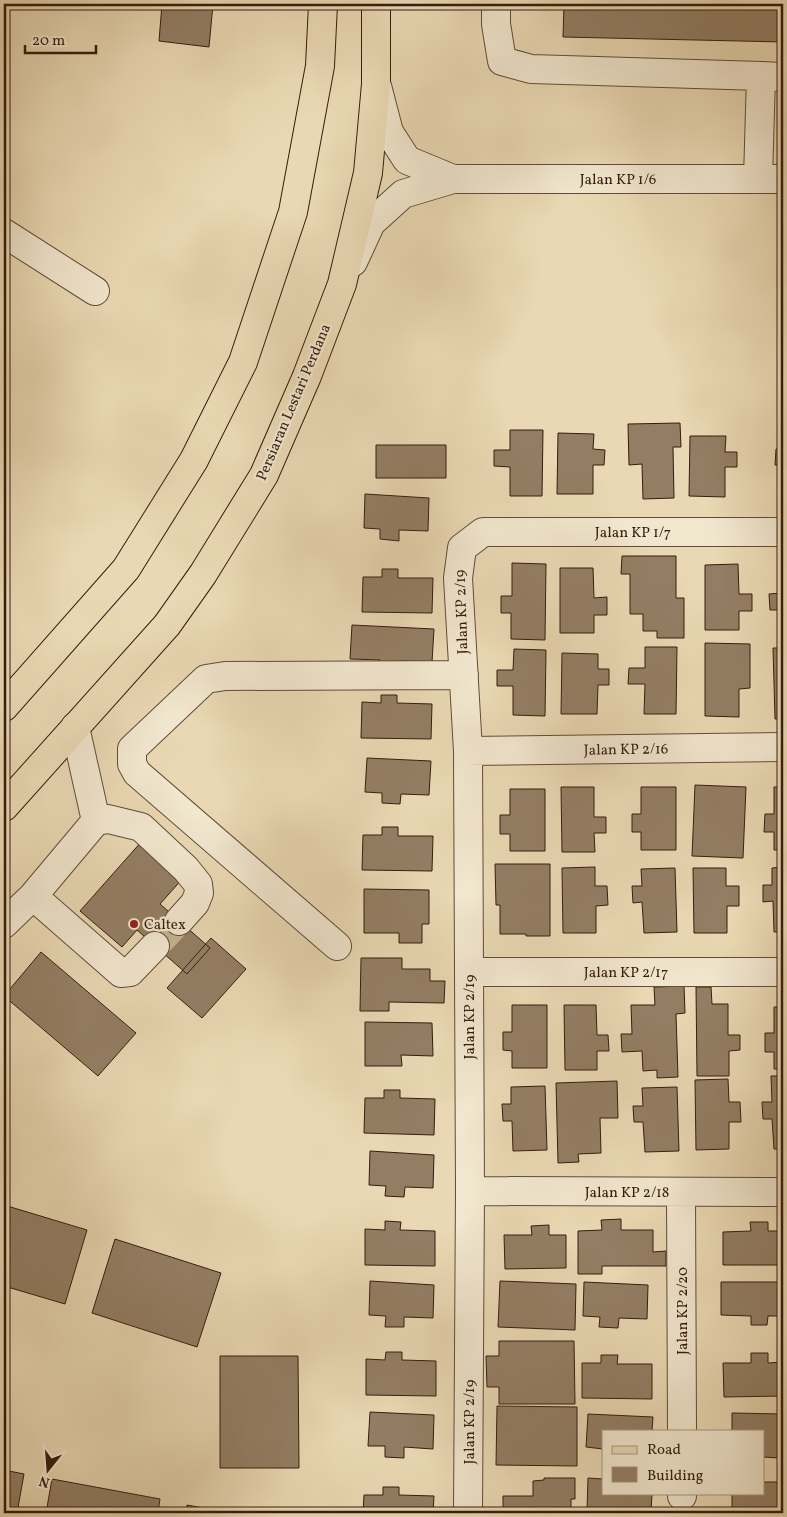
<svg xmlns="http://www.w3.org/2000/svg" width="787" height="1517" font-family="Vollkorn,serif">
<rect width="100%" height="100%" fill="#e9d8b3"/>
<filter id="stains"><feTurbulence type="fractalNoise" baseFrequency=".004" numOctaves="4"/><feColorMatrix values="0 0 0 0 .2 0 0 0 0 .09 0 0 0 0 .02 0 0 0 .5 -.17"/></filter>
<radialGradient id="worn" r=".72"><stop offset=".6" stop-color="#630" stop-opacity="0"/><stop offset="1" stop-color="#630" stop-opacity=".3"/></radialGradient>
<path fill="#937e64" stroke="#361c0f" d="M162 4H213L209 47 159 41Z
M564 4H783V42L563 37Z
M680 423 681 447H673L674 498 643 499 642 464 629 465 628 424Z
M510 430H543L542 496H510V467L494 466V450H510Z
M558 433 594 434 593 449 605 450 604 465H593V494H557Z
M690 436H726L725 452H737V467H725V497L689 496Z
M376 445H446V478H376Z
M776 449H783V465H775Z
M365 494 429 498 428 531 399 530V541L380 539V529L364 528Z
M622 556H676V598H684V638H657V631H643V614H630V574H621Z
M512 563 546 564 545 640 511 639V613H501V596H512Z
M781 563H783V628L782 610H770L769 594 782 593Z
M738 564 739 594H752V611H739V630H705V565Z
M560 568H593L594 598 607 597V615H594V633H560Z
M382 569H398V578H433L432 613 362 612 363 577H382Z
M352 625 434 629 432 662 399 661V671L380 670V660L350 659Z
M705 643 750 644V688L739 689V717L705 716Z
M645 647H677L676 714H644L645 684H628L629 668H645Z
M773 648H783V719H775Z
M514 649 546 650 545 716 513 715V686H497V670H513Z
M562 653 598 654V669H609V685H598L597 714H561Z
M381 695H397V703L432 704 431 739 361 738 362 702 381 703Z
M367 758 431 761 429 795 401 794 400 804 382 803V793L365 792Z
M695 785 746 787 743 858 692 856Z
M561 787H594V817H606V833H594L595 852H562Z
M641 787H676V850H641V832H632V814H641Z
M774 787H783V850H774V832H764L765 814H774Z
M510 789H545V851H510V834H500V815H510Z
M382 827H398V836H433L432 871 362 870 363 835H382Z
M142 841 184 877 160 904 210 948 187 974 137 930 122 947 80 911Z
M495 864H550V936H526V934H500V905H496Z
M595 867V886H607L608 905 596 906V933H563L562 868Z
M783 867V932H774L773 901 763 902V885H772V868Z
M675 868 677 932 644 933 642 902 633 903 632 886H642L641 869Z
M693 868H726V886H739V906H727V933H694Z
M364 889 429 890V924H422V943H399V933H364Z
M211 938 246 969 202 1018 167 988Z
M41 952 136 1033 98 1076 4 996Z
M361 958H402V969H430V981H445L444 1003 389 1002V1011H360Z
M684 986 685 1013 676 1014 678 1077 657 1078V1070L643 1071 642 1051 622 1052 621 1034H632L631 1005H655L654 987Z
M696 987H711L712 1004H728V1035H740V1050L729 1051V1076H697Z
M512 1005H547V1068H512V1051L503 1050V1032H512Z
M564 1005H596L597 1035H608L609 1051H597V1070H565Z
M774 1007H783V1069H774V1052H765V1033H774Z
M365 1022 432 1023 433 1056 401 1055 402 1066H365Z
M771 1076H783V1149H774L772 1119H763L762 1102H772Z
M728 1079 729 1102H740L741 1122H729V1149L696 1150 695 1080Z
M617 1081 618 1118H600L601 1153 578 1154 579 1162 558 1163 556 1083Z
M545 1086 547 1150 513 1151 512 1121H503L502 1104H511V1087Z
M677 1087 679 1151 645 1152 643 1122H634L633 1106H643L642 1088Z
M384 1090H400V1098L435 1099 434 1135 364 1133 365 1098H384Z
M370 1151 434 1155 433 1188 405 1187 404 1197 385 1196 386 1186 369 1185Z
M4 1205 87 1230 65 1304 4 1286Z
M621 1219V1230H653V1252L666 1251V1266H602V1274H578V1231L602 1230 601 1220Z
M385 1221 401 1222 400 1230 435 1231V1266L365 1265V1229L385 1230Z
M750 1222H768V1231H783V1265H723V1232L751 1231Z
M549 1225V1235H566V1268L505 1269 504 1235H532L531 1226Z
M115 1239 221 1273 197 1347 92 1313Z
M370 1281 434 1285 433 1318 404 1317V1327H385L386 1316 369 1315Z
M500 1281 576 1284 575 1330 498 1327Z
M584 1282 648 1285 647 1319 619 1318 618 1328 599 1327 600 1317 583 1316Z
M721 1282H783V1316H768L767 1325H751V1316L721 1315Z
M499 1341H574L575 1404H499V1387H487L486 1356H499Z
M386 1352H402V1360L436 1361V1396L366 1395V1359L385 1360Z
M751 1353H768V1363L783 1362V1396L724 1397 723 1363H751Z
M601 1355H618L617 1364H652V1399L582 1398V1363H601Z
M220 1356H298L299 1468H220Z
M497 1406 577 1407V1466L496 1465Z
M370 1412 434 1415 433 1449 404 1447V1458L385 1457V1446H368Z
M732 1413 783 1414V1448H779V1458L763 1457V1431H732Z
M588 1414 653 1417 652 1431H603V1449L586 1447Z
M4 1470 24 1474 17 1513H4Z
M544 1478H575V1499H571V1513H503V1496H533V1481L544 1480Z
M588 1478 603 1479V1493H652L651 1513 587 1512Z
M52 1479 160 1499 158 1513H46Z
M763 1482H783V1513H732V1493H763Z
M383 1487H399V1495L434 1496 433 1513H363L364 1495H383Z
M187 1505 231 1513H186Z"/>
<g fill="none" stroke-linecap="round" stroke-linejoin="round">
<path stroke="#c5b292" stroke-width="28" stroke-dasharray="28 14" stroke-linecap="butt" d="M155 946 179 921"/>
<g stroke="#634b38" stroke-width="30">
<path id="minor" d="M496 4V24L502 61 531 69 761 76
M377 86 389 132 407 160 453 179
M758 179 761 76 783 77
M4 233 95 291
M353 262 371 223 403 194 453 179H783
M468 751 783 747
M96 821 108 819 141 827 186 869 198 884 199 893 195 903 179 921
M33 896 121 973 130 972 155 946
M4 924 33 896 96 821 75 727
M337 946 137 773 132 764V749L206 679 225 676 464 675
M469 972H783
M470 1191 783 1192
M681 1192 682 1431
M682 1493V1496
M468 1513 470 1191 468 751 458 578 462 548 483 532H783"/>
</g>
<g stroke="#361c0f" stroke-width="30">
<path id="major" d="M4 707 126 569 194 460 243 362 293 212 320 66 323 4
M4 807 167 625 203 574 264 475 307 376 342 284 368 173 376 84V4"/>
</g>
<use href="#minor" stroke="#f1e6ce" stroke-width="28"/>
<use href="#major" stroke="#e9d8b3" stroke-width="28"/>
</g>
<circle fill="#8f2418" stroke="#f1e6ce" stroke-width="2" cx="134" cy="924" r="5"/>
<g text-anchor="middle" stroke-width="4.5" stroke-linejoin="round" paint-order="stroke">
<g font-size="15" fill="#361c0f" stroke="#f1e6ce">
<text x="618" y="184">Jalan KP 1/6</text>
<text transform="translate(293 402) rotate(-67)" y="5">Persiaran Lestari Perdana</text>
<text x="633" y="537">Jalan KP 1/7</text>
<text transform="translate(461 612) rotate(-92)" y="5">Jalan KP 2/19</text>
<text transform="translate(626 749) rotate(-1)" y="5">Jalan KP 2/16</text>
<text x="626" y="977">Jalan KP 2/17</text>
<text transform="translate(469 1017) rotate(-90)" y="5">Jalan KP 2/19</text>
<text x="627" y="1197">Jalan KP 2/18</text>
<text transform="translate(682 1311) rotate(-90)" y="5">Jalan KP 2/20</text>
<text transform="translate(469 1422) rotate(-90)" y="5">Jalan KP 2/19</text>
</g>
<g font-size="15" fill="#361c0f" stroke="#f1e6ce" text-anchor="start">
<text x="144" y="929">Caltex</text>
</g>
</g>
<rect width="787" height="1517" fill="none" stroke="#e9d8b3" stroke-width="20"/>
<rect x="5" y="5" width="777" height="1507" fill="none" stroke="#361c0f" stroke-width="2.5"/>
<rect x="10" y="10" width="767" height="1497" fill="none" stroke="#361c0f"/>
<rect x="602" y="1430" width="162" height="65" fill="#f1e6ce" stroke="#a69582"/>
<rect x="612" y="1446" width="25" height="8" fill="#e9d8b3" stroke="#a69582"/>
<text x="647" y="1454" font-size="15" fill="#361c0f">Road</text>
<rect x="612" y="1467" width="25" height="15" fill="#937e64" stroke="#a69582"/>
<text x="647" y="1480" font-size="15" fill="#361c0f">Building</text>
<g transform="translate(48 1470) rotate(197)" stroke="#f1e6ce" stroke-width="4" paint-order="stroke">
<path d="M0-4L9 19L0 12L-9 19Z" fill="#361c0f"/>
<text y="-8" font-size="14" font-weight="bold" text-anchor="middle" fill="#361c0f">N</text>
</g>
<path d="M25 45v8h71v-8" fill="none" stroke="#361c0f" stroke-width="2.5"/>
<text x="32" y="45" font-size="15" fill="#361c0f" stroke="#f1e6ce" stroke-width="4" paint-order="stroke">20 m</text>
<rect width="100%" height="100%" filter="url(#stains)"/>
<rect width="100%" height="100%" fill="url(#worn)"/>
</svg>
